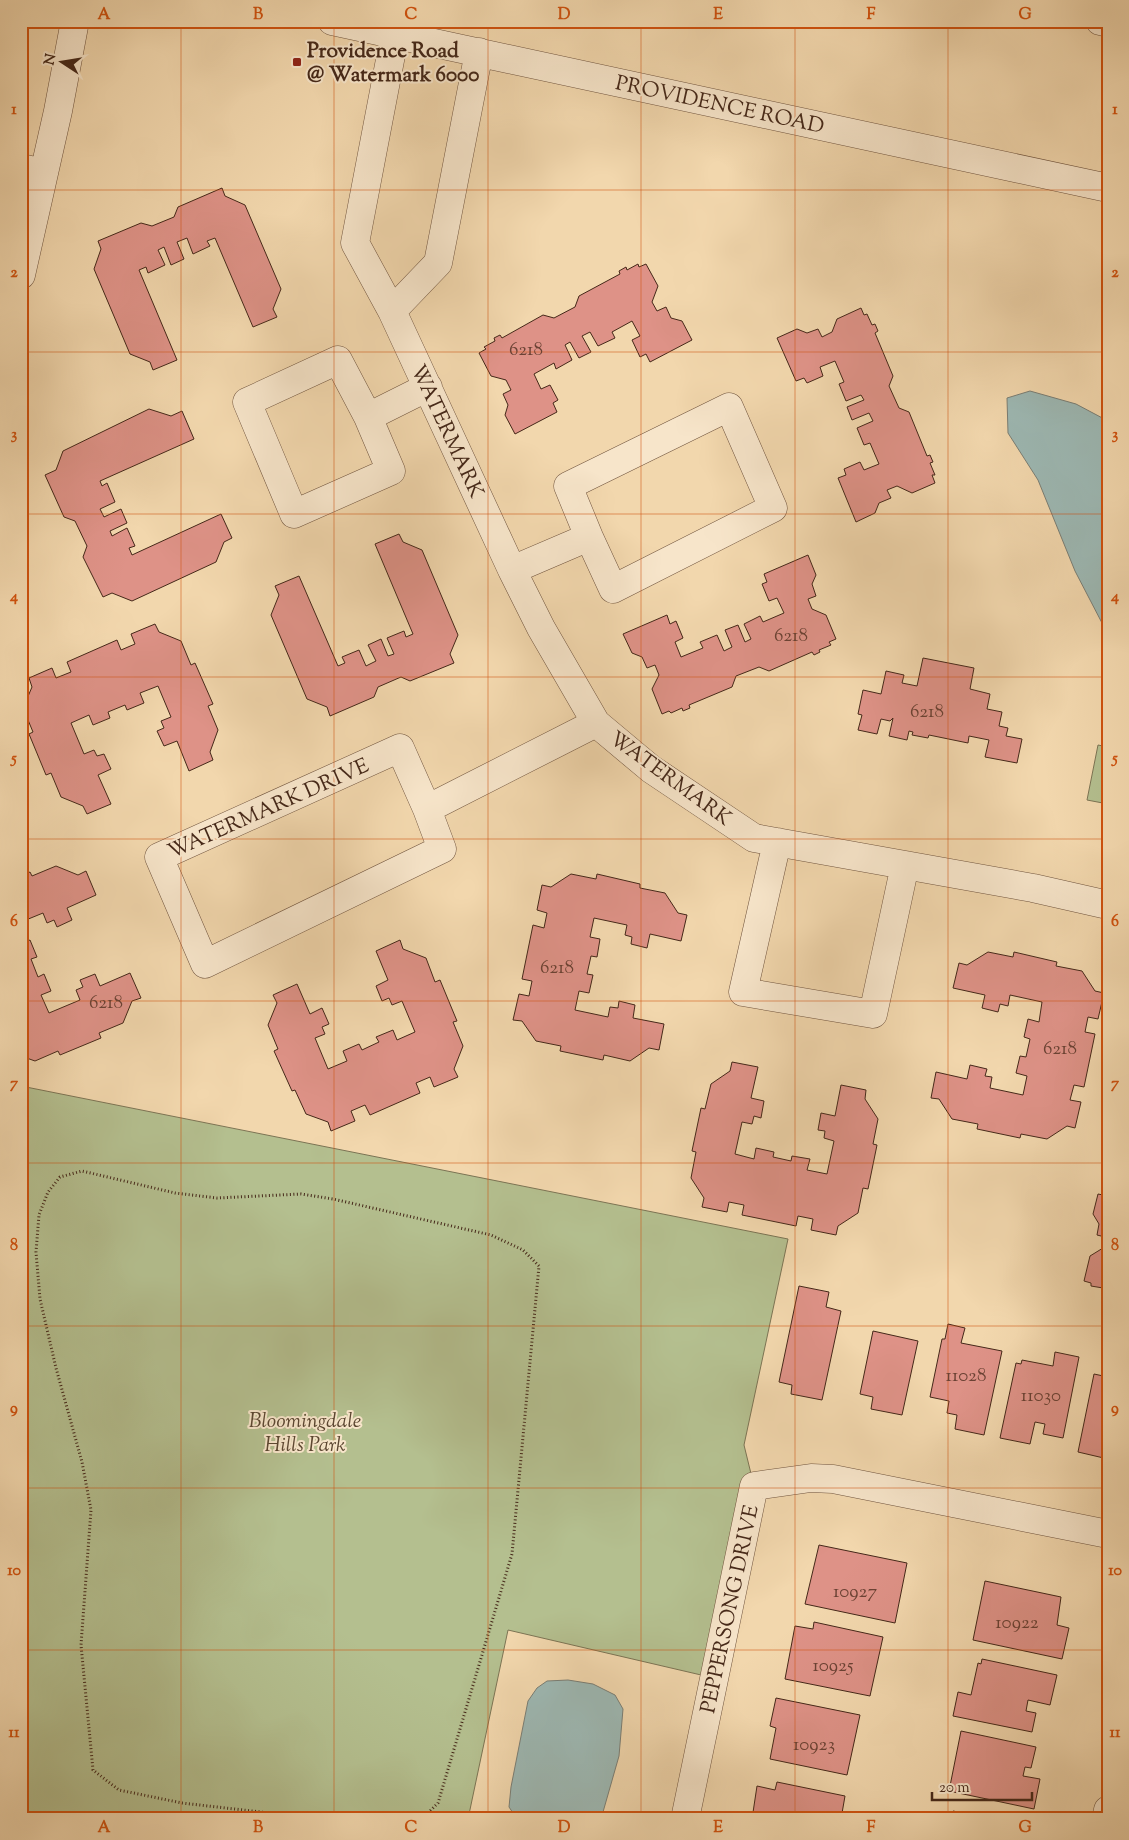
<svg xmlns="http://www.w3.org/2000/svg" width="1129" height="1840" font-family="'Sorts Mill Goudy',serif">
<rect width="100%" height="100%" fill="#f2d7ad"/>
<filter id="stains"><feTurbulence type="fractalNoise" baseFrequency=".004" numOctaves="4"/><feColorMatrix values="0 0 0 0 .2 0 0 0 0 .09 0 0 0 0 .02 0 0 0 .5 -.17"/></filter>
<radialGradient id="worn" r=".72"><stop offset=".6" stop-color="#630" stop-opacity="0"/><stop offset="1" stop-color="#630" stop-opacity=".3"/></radialGradient>
<path fill="#b4bf8f" stroke="#7c7454" d="M1098 745 1108 747V804L1087 800Z
M21 1086 788 1239 744 1445 754 1486 714 1678 508 1630 468 1819H21Z"/>
<path fill="#9db8b3" stroke="#7a7e75" d="M1030 391 1076 404 1108 421V626L1102 623 1075 571 1038 480 1008 433 1007 398Z
M568 1680 593 1684 615 1695 623 1709 619 1756 601 1819H524L515 1816 509 1807 511 1787 528 1701 537 1688 547 1681Z"/>
<path fill="#de9287" stroke="#452819" d="M222 188 225 196 245 205 281 289 273 309 277 317 253 327 215 238 207 241 210 246 193 254 187 238 177 242 184 259 171 265 164 247 158 250 165 265 148 273 146 267 139 270 177 360 153 370 150 362 130 354 94 269 101 249 98 241 141 223 152 226 174 217 178 207Z
M638 264 639 267 646 264 658 286 652 302 657 311 666 307 671 318 682 321 692 340 650 362 646 354 640 357 632 340 640 336 632 321 612 332 615 338 598 346 590 332 582 336 591 352 579 358 570 342 565 345 572 360 556 369 554 363 534 374 541 389 550 385 558 400 553 403 557 412 515 434 505 415 508 405 503 394 511 390 506 380 491 376 479 353 486 349 484 347 495 341 494 338 500 335 502 338 543 315 554 318 575 307 579 296 620 274 619 271 626 267 627 270Z
M861 308 864 315 867 314 872 325 875 324 878 331 875 333 893 376 889 386 899 408 909 412 927 456 930 455 933 462 930 463 935 475H932L935 483 912 493 897 486 887 490 891 498 879 503 875 513 856 522 838 478 846 475 844 469 860 462 864 470 879 464 870 443 864 445 857 428 873 421 869 413 852 420 847 407 864 400 861 395 846 401 839 384 844 382 835 361 820 367 823 376 807 383 804 378 796 381 777 338 797 329 807 333 818 329 822 337 832 332 837 319Z
M149 409 171 416 182 411 194 439 100 481 102 486 107 483 115 502 100 509 104 517 121 509 127 523 110 531 112 536 127 528 135 546 129 548 132 555 221 514 232 538 224 542 216 562 132 601 112 593 103 597 83 557 87 546 75 521 64 517 45 475 56 470 63 451Z
M399 534 403 542 422 550 458 635 450 654 454 663 410 681 401 677 378 687 374 697 330 716 327 707 307 699 271 615 279 595 275 586 299 576 338 666 345 663 342 657 359 650 366 666 376 661 368 645 381 639 388 656 394 654 387 638 404 631 406 637 413 634 375 544Z
M808 555 816 575 812 584 816 596 808 599 812 609 826 615 836 639 829 642 831 645 819 650 820 652 814 655 812 652 769 671 759 667 736 676 732 687 689 705 690 708 683 711 682 708 671 713 669 711 662 714 652 689 659 675 655 665 647 668 642 657 632 653 623 634 667 615 670 624 676 621 683 638 675 642 681 657 703 648 700 642 717 635 724 651 732 647 725 630 738 625 745 642 751 639 744 624 760 616 763 622 784 613 777 598 769 601 762 584 767 582 764 574Z
M155 624 159 632 181 641 191 665 195 663 213 704 208 706 218 730 210 752 213 760 189 771 177 741 164 746 157 731 164 728 161 721 171 717 158 686 140 693 144 703 127 710 125 705 108 712 110 718 93 725 89 715 71 723 84 754 94 750 97 756 104 754 111 769 98 775 111 804 87 814 83 806 61 797 51 773 46 775 29 734 33 732 23 708 32 687 29 678 52 668 56 678 71 672 67 662 117 640 121 650 135 644 131 634Z
M923 658 974 668 970 689 990 694 987 709 1002 712 999 726 1008 728 1006 736 1022 739 1017 763 985 757 989 740 969 736 968 743 929 735 928 738 912 735 913 732 909 731 907 740 889 736 893 718 890 721 881 719 877 734 858 730 862 715 858 714 863 690 881 694 886 671 904 675 902 683 917 686Z
M56 866 78 875 86 871 96 895 67 908 72 920 57 927 54 920 47 923 43 913 21 922V876L30 872 32 876Z
M571 874 596 879 597 874 640 884V888L665 893 678 913 687 915 681 941 650 934 647 948 631 944 632 937 625 935 627 925 594 918 590 937 600 939 597 957 591 956 587 974 593 975 589 993 579 991 575 1010 608 1017 610 1007 618 1008 619 1001 635 1005 633 1018 664 1024 659 1050 649 1048 630 1061 604 1055 603 1060 560 1051 561 1046 536 1041 522 1021 513 1020 519 994 529 996 532 981 522 979 533 925 544 928 547 913 537 910 542 885 551 887Z
M30 940 37 957 31 959 38 977 44 974 51 991 41 995 49 1013 80 1000 76 990 83 987 80 980 95 974 100 986 130 973 141 998 132 1001 123 1023 99 1033 101 1038 60 1055 58 1051 35 1061 21 1056V944Z
M400 940 403 949 426 958 435 982 440 980 457 1021 453 1022 463 1046 454 1069 458 1077 434 1087 430 1077 416 1083 420 1093 370 1115 365 1105 351 1111 355 1121 331 1131 328 1122 306 1114 295 1090 292 1091 274 1051 278 1049 268 1025 277 1003 273 995 297 984 310 1014 322 1008 329 1024 322 1027 325 1034 315 1038 328 1069 347 1061 343 1051 359 1044 362 1050 379 1042 376 1037 393 1030 397 1040 415 1032 402 1001 392 1005 389 998 382 1001 376 986 388 980 376 951Z
M988 952 1013 957 1014 952 1057 962 1056 966 1082 971 1095 991 1104 993 1098 1019 1088 1017 1085 1032 1095 1034 1084 1087 1074 1085 1070 1100 1081 1102 1075 1128 1067 1126 1047 1139 1021 1134 1020 1138 977 1129 978 1124 952 1119 939 1099 931 1098 936 1072 967 1079 970 1065 987 1069 985 1076 992 1077 990 1088 1023 1095 1027 1076 1016 1073 1020 1056 1026 1057 1030 1039 1024 1037 1028 1019 1039 1022 1042 1002 1010 995 1008 1006 1000 1004 998 1012 982 1008 985 995 953 988 959 963 967 965Z
M732 1062 758 1067 751 1098 764 1101 761 1118 754 1116 752 1124 742 1122 735 1154 754 1159 756 1148 774 1152 773 1157 791 1161 792 1156 810 1159 807 1170 827 1174 834 1141 824 1138 825 1131 818 1130 821 1113 835 1116 841 1085 866 1090 865 1099 878 1119 873 1144 877 1145 868 1189 863 1188 858 1213 838 1226 836 1235 811 1230 813 1219 798 1216 796 1226 742 1215 744 1205 729 1202 727 1212 702 1207 704 1198 691 1178 696 1152 692 1151 701 1108 705 1109 711 1084 730 1071Z
M1098 1194 1108 1196V1293L1102 1291 1103 1288 1091 1286V1283L1084 1281 1090 1256 1103 1248 1105 1237 1097 1235 1099 1224 1093 1214Z
M799 1286 829 1292 826 1307 841 1311 822 1400 791 1394 792 1385 779 1382Z
M948 1324 965 1328 961 1343 1002 1351 984 1435 955 1429 957 1415 947 1413 949 1401 930 1397 942 1339H945Z
M873 1331 918 1341 902 1415 871 1409 873 1397 860 1394Z
M1055 1352 1079 1357 1063 1438 1043 1434 1045 1424 1035 1422 1030 1444 1000 1438 1016 1363 1021 1364 1022 1360 1053 1366Z
M1094 1374 1108 1377V1459L1078 1452Z
M819 1545 907 1563 895 1623 805 1604Z
M985 1581 1061 1597 1057 1625 1069 1628 1062 1659 973 1640Z
M814 1622 883 1637 870 1696 785 1679 795 1626 813 1629Z
M982 1659 1057 1675 1050 1705 1028 1700 1026 1711 1036 1713 1032 1732 953 1716 958 1692 971 1695 978 1663 981 1664Z
M776 1698 860 1715 847 1775 770 1759 776 1728 770 1726Z
M961 1731 1036 1747 1031 1768 1025 1767 1023 1776 1040 1779 1034 1809 949 1791Z
M777 1782 845 1796 841 1819H752L757 1786 775 1790Z
M953 1811 992 1819H952Z"/>
<g fill="none" stroke-linecap="round" stroke-linejoin="round">
<g stroke="#70543e" stroke-width="29">
<path id="minor" d="M332 21 1108 188
M1100 21 1108 23
M395 34 355 243 392 311 512 570 541 628 596 723 651 769 754 838 1033 888 1108 905
M21 168 43 173
M21 275 58 111 75 21
M392 311 438 263 479 52
M368 417 391 471 294 514 247 402 338 360 368 417 428 387
M512 570 589 537 613 589 773 508 729 407 568 486 589 537
M427 809 442 849 205 964 159 857 400 748 427 809 596 723
M777 842 743 992 873 1014 905 865
M685 1819 754 1486 811 1478 833 1479 1108 1534
M1106 1819 1108 1810"/>
</g>
<path stroke="#452819" stroke-width="3" stroke-dasharray="1 2.5" stroke-linecap="butt" d="M322 1819 182 1803 119 1790 93 1770 81 1645 91 1510 82 1462 56 1368 40 1299 36 1252 39 1215 48 1192 60 1177 82 1171 175 1193 217 1198 301 1194 333 1199 491 1235 523 1250 539 1266 512 1554 438 1803 422 1819"/>
<use href="#minor" stroke="#f7e5ca" stroke-width="28"/>
</g>
<path fill="none" stroke="#d0520e" stroke-width="1" stroke-opacity="0.55" d="M181 21V1819M334 21V1819M488 21V1819M641 21V1819M795 21V1819M948 21V1819M21 190H1108M21 352H1108M21 514H1108M21 677H1108M21 839H1108M21 1001H1108M21 1163H1108M21 1326H1108M21 1488H1108M21 1650H1108"/>
<rect fill="#8f2418" stroke="#f7e5ca" stroke-width="2" x="292" y="57" width="10" height="10" rx="2.5"/>
<g text-anchor="middle" stroke-width="4" stroke-linejoin="round" paint-order="stroke">
<g font-size="19" fill="#6b4234">
<text x="526" y="355">6218</text>
<text x="791" y="641">6218</text>
<text x="927" y="717">6218</text>
<text x="557" y="973">6218</text>
<text x="106" y="1008">6218</text>
<text x="1060" y="1054">6218</text>
<text x="966" y="1381">11028</text>
<text x="1041" y="1401">11030</text>
<text x="855" y="1597">10927</text>
<text x="1017" y="1628">10922</text>
<text x="833" y="1671">10925</text>
<text x="814" y="1750">10923</text>
</g>
<g font-size="21" font-weight="bold" fill="#452819" stroke="#f7e5ca" text-anchor="start">
<text x="307" y="57">Providence Road<tspan x="307" dy="24">@ Watermark 6000</tspan></text>
</g>
<g font-size="21" fill="#452819" stroke="#f7e5ca">
<text transform="translate(720 104) rotate(12)" y="7">PROVIDENCE ROAD</text>
<text transform="translate(448 431) rotate(65)" y="7">WATERMARK</text>
<text transform="translate(671 778) rotate(36)" y="7">WATERMARK</text>
<text transform="translate(268 808) rotate(-24)" y="7">WATERMARK DRIVE</text>
<text transform="translate(729 1609) rotate(-78)" y="7">PEPPERSONG DRIVE</text>
</g>
<g font-size="21" font-style="italic" fill="#5b4631" stroke="#f7e5ca">
<text x="305" y="1427">Bloomingdale<tspan x="305" dy="24">Hills Park</tspan></text>
</g>
</g>
<rect width="1129" height="1840" fill="none" stroke="#f2d7ad" stroke-width="55"/>
<g transform="translate(62 62) rotate(282)" stroke="#f7e5ca" stroke-width="4" paint-order="stroke">
<path d="M0-4L9 19L0 12L-9 19Z" fill="#452819"/>
<text y="-8" font-size="14" font-weight="bold" text-anchor="middle" fill="#452819">N</text>
</g>
<path d="M932 1792v8h100v-8" fill="none" stroke="#452819" stroke-width="2.5"/>
<text x="939" y="1792" font-size="15" fill="#452819" stroke="#f7e5ca" stroke-width="4" paint-order="stroke">20 m</text>
<rect x="28" y="28" width="1074" height="1784" fill="none" stroke="#d0520e" stroke-width="2"/>
<g font-size="16" text-anchor="middle" font-weight="bold" fill="#d0520e">
<text x="104" y="19">A</text>
<text x="258" y="19">B</text>
<text x="411" y="19">C</text>
<text x="564" y="19">D</text>
<text x="718" y="19">E</text>
<text x="871" y="19">F</text>
<text x="1025" y="19">G</text>
<text x="14" y="114">1</text>
<text x="1115" y="114">1</text>
<text x="14" y="277">2</text>
<text x="1115" y="277">2</text>
<text x="14" y="439">3</text>
<text x="1115" y="439">3</text>
<text x="14" y="601">4</text>
<text x="1115" y="601">4</text>
<text x="14" y="763">5</text>
<text x="1115" y="763">5</text>
<text x="14" y="926">6</text>
<text x="1115" y="926">6</text>
<text x="14" y="1088">7</text>
<text x="1115" y="1088">7</text>
<text x="14" y="1250">8</text>
<text x="1115" y="1250">8</text>
<text x="14" y="1413">9</text>
<text x="1115" y="1413">9</text>
<text x="14" y="1575">10</text>
<text x="1115" y="1575">10</text>
<text x="14" y="1737">11</text>
<text x="1115" y="1737">11</text>
<text x="104" y="1832">A</text>
<text x="258" y="1832">B</text>
<text x="411" y="1832">C</text>
<text x="564" y="1832">D</text>
<text x="718" y="1832">E</text>
<text x="871" y="1832">F</text>
<text x="1025" y="1832">G</text>
</g>
<rect width="100%" height="100%" filter="url(#stains)"/>
<rect width="100%" height="100%" fill="url(#worn)"/>
</svg>
